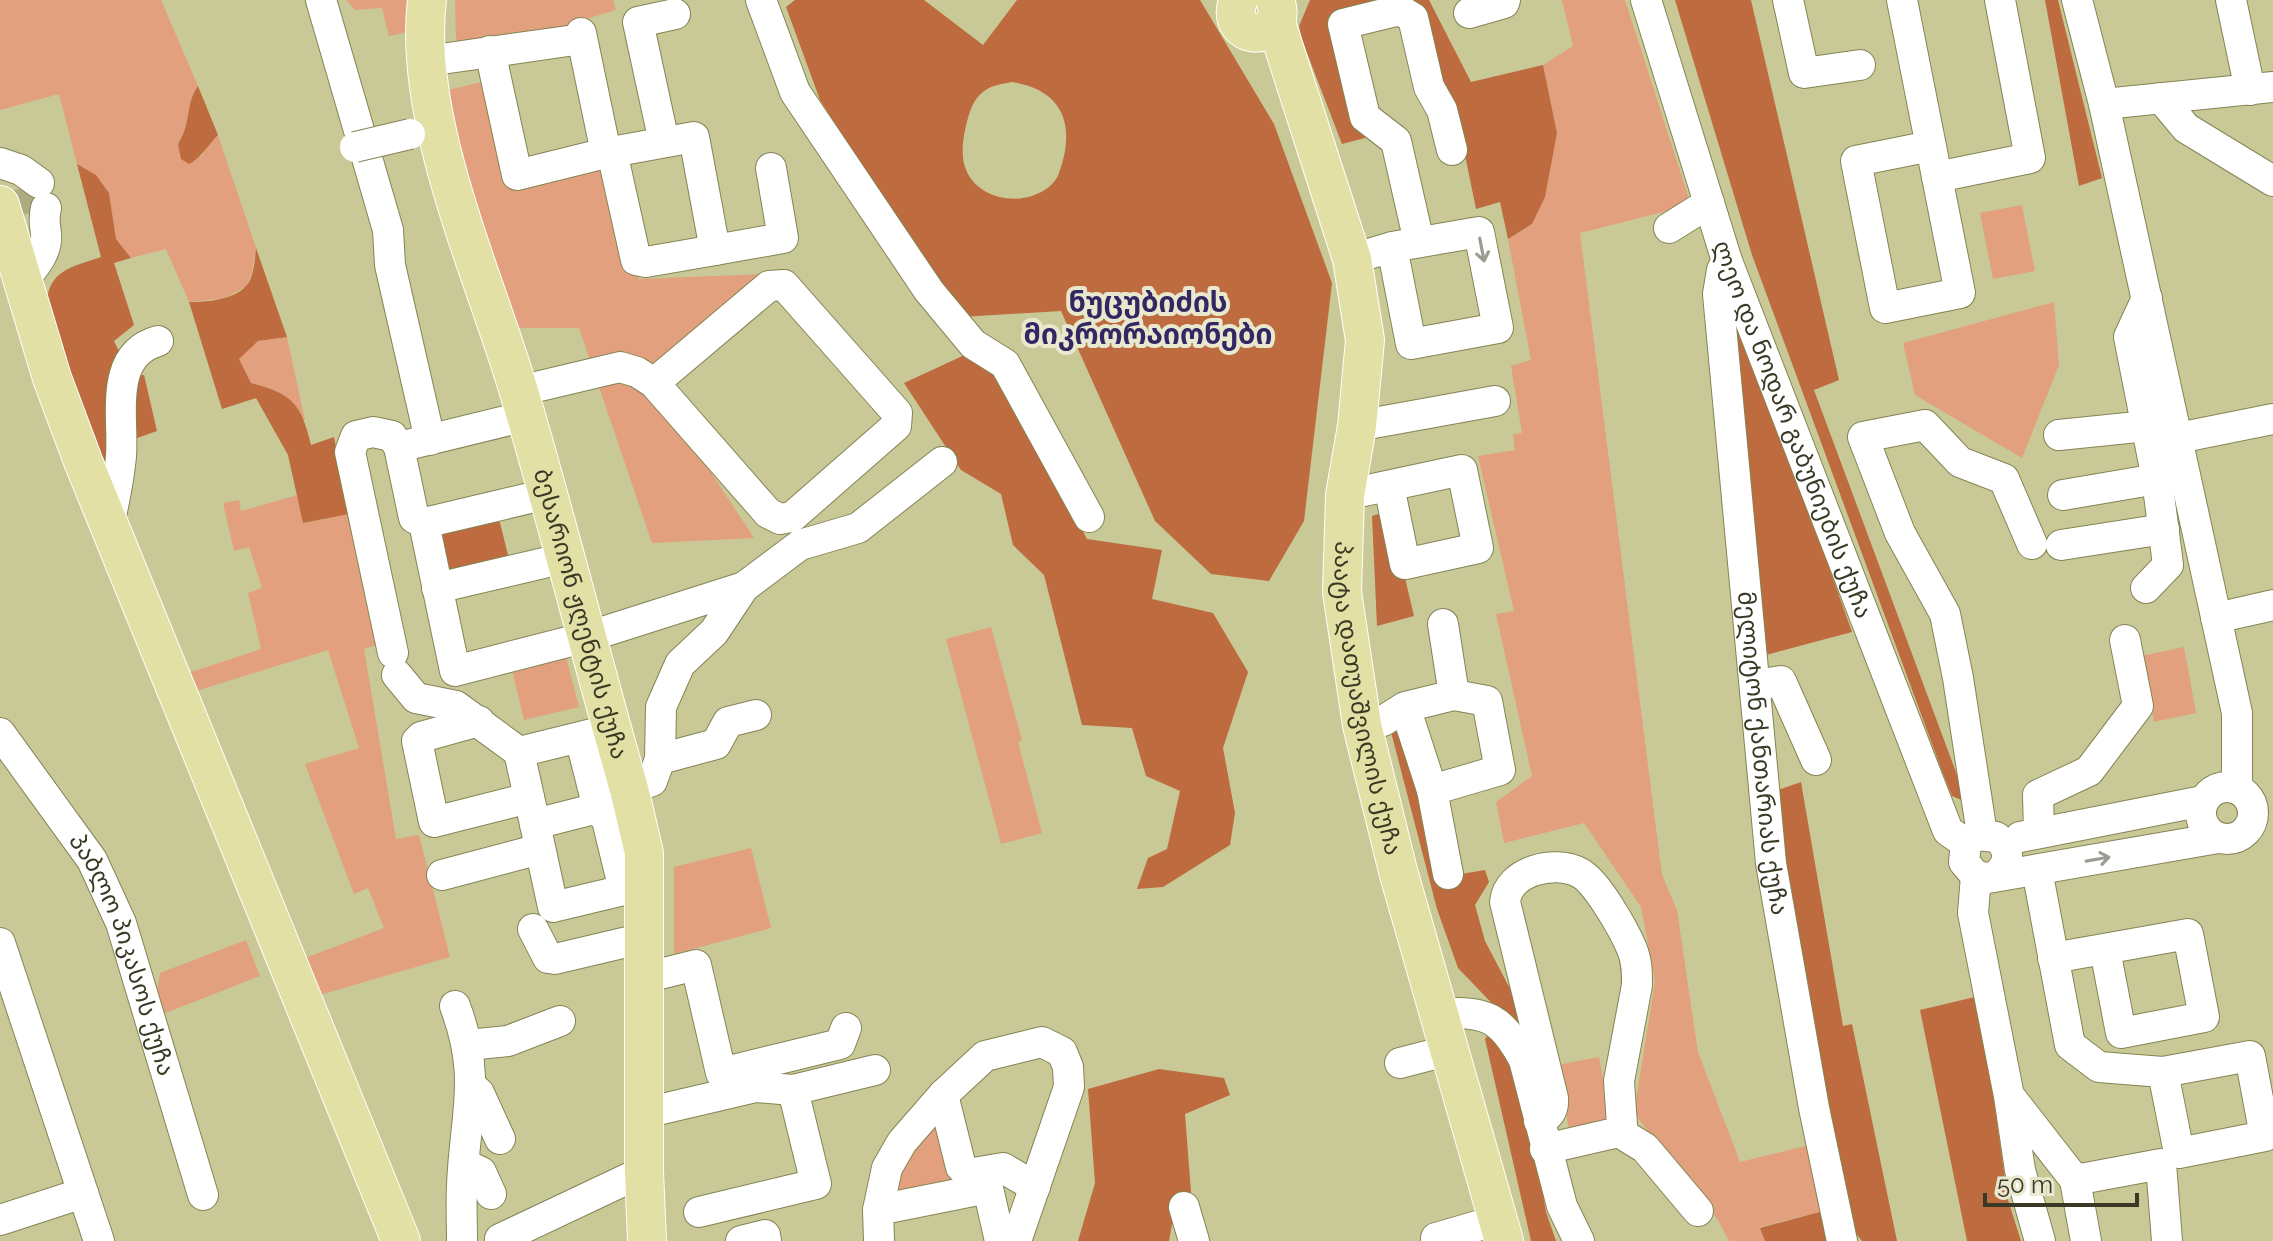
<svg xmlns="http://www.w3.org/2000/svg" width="2273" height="1241" font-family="Raleway,'Noto Sans Georgian',sans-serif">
<rect width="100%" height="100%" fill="#c9c997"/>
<path fill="#e2a07e" d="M0 0H161L198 86C185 104 192 122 178 144L201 157 207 146 218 135 256 248 252 272 247 286 225 298 189 302 166 249 131 258 116 239 109 193 96 175 77 164 59 94 0 110Z
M346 0H410L409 32 389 36 382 8 355 10Z
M455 0H613L616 10 520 39 456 44Z
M1562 0H1625L1691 205 1580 233 1662 875 1677 910 1698 1052 1740 1162 1809 1145 1823 1211 1760 1227 1765 1241H1729L1718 1220 1634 1113 1655 981 1641 907 1584 823 1504 843 1496 802 1532 776 1496 614 1514 611 1478 456 1515 450 1513 434 1522 433 1511 366 1531 360 1508 239 1532 224 1557 133 1543 65 1573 46Z
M494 79 521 184 610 168 631 264 639 279 766 274 660 395 754 538 652 543 579 328H511L444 91Z
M2022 205 2035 271 1993 279 1980 213Z
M2054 302 2059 365 2022 458 1915 395 1903 343Z
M287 337 305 421C288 395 280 391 251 383L238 359 258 341Z
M298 495 304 523 349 514 376 645 364 649 396 839 419 835 450 957 316 996 300 960 384 928 368 888 354 894 305 764 359 748 328 650 196 691 188 673 261 649 248 593 262 588 249 547 234 551 223 503 239 500 241 511Z
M991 627 1022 740 1018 742 1042 833 1001 844 946 639Z
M2184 647 2196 713 2154 722 2141 656Z
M566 657 579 707 524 720 512 670Z
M751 848 771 928 674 954V867Z
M246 940 260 976 153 1018 160 973Z
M1599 1057 1612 1127 1570 1135 1557 1065Z
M937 1111 955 1190 889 1194Z"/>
<path fill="#bd6b3f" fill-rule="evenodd" d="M795 0H924L983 45 1017 0H1200L1274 124 1332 283 1304 521 1269 581 1211 574 1155 521 1061 311 961 317 820 100 786 7ZM1012 82C1064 90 1076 126 1059 173 1055 185 1043 192 1032 196 1006 204 974 194 965 167 960 152 964 132 968 118 971 108 974 99 983 92 991 85 1002 84 1012 82Z
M1310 0H1429L1471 82 1543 65 1557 133 1545 197 1532 224 1508 239 1500 202 1476 209 1455 106 1435 85 1419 13 1337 20 1365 138 1342 144 1302 40 1299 26Z
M1675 0H1751L1839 380 1814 390 1963 791 1964 801 1952 796 1942 771 1752 255Z
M2045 0H2058L2102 178 2079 186Z
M198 86 218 135C207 146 202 157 189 164L181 159 178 144C192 122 185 104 198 86Z
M77 164 96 175 109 193 116 239 131 258 114 263 134 325 114 341 131 376 144 375 157 431 126 442 112 497 46 308C48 270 69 268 101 257Z
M256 248 287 337 258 341 239 359 251 383C292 394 301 403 311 445L334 437 349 514 303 523 288 455 256 398 222 409 189 302C207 302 233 300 246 286 254 278 255 259 256 248Z
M1738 312 1852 632 1766 655 1731 317Z
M971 352 1000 377 1087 539 1162 550 1152 599 1213 613 1248 672 1223 748 1235 813 1230 845 1163 887 1137 889 1148 858 1167 849 1180 791 1146 776 1132 728 1082 725 1044 575 1013 545 1001 494 961 470 904 383Z
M497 511 510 563 442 579 430 527Z
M1389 511 1414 616 1377 626 1372 516Z
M1405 729 1443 877 1485 870 1489 882 1475 905 1485 941 1529 1025 1538 1068 1505 1017 1458 968 1437 909 1391 732Z
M1801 782 1843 1026 1852 1024 1897 1241H1862L1850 1226 1772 792Z
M1979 996 2008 1200 2021 1241H1967L1920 1010Z
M1490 1032 1521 1072 1546 1212 1556 1241H1531L1485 1039Z
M1159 1069 1224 1078 1230 1095 1185 1114 1192 1205 1175 1208 1169 1241H1078L1095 1183 1088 1089Z
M1823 1211 1835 1241H1765L1760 1228Z"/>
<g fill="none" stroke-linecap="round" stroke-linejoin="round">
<path stroke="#acac80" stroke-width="30" stroke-dasharray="30 15" stroke-linecap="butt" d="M26 187 33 212"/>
<g stroke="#848455" stroke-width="32">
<g id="minor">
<path d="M321 0 388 230 390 265 430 440"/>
<path d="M761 0 795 92 929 291 973 344 1005 364 1089 517"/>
<path id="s1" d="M1646 0 1727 261 1948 831 1966 843"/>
<path d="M1788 0 1804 73 1860 65"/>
<path d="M1902 0 1960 293 1885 308 1856 161 1931 146"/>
<path d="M2077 0 2104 104 2237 713V789"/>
<path d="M2231 0 2250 90"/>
<path d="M1469 13 1504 3 1505 0"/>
<path d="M581 33 606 153 694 137 715 250 783 238 771 168"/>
<path d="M490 51 517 175 606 153"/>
<path d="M427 61 568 41"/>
<path d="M2161 98 2186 128 2273 181"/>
<path d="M2104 104 2273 87"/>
<path d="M664 142 638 22 675 14"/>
<path d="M612 152 636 260 646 262 715 250"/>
<path d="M0 163 21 170 39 183"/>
<path d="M1937 177 2030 158 2000 0"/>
<path d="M1669 228 1709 203"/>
<path d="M1419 242 1396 141 1365 117 1343 24 1400 10 1413 18 1429 87 1442 110 1452 150"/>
<path d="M1352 259 1392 247 1479 232 1498 328 1411 344 1392 247"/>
<path id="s2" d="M1727 261 1722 270 1718 294 1771 863 1814 1108 1842 1241"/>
<path d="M23 281C34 267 48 252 46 234 45 223 43 219 46 208"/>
<path d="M519 391 620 367 637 372 654 383 769 286 784 285 897 413 896 426 792 517 780 519 768 513 654 383"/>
<path d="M526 416 399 447 414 518 424 523 455 671 587 637 744 587"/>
<path d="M1357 426 1495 401"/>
<path d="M2059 435 2147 426"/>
<path d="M2178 438 2273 419"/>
<path d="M1345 495 1462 470 1478 548 1405 564 1389 486"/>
<path d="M2063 495 2157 479"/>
<path d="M424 523 547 494"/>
<path d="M109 525C114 502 119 480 121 456 124 417 108 355 158 341"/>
<path d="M2061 545 2164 529"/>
<path d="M437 588 565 558"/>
<path d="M2146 588 2168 565 2157 479 2129 337 2147 298"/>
<path d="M2216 618 2273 605"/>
<path d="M1443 624 1454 695"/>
<path d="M393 653 350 452 356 436 373 432 392 436 399 447"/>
<path d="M397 675 416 698 456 706 519 752"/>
<path d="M1755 685 1781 681 1816 760"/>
<path d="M479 721 421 737 417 741 434 822 529 798"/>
<path d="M1362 725 1383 721 1405 707 1454 695 1487 701 1500 770 1432 790 1405 707"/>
<path id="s3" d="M0 733 92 860 121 923 203 1195"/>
<path d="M580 737 598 808 535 824 519 752 612 729"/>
<path d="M660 759 716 744 728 722 756 715"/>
<circle cx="2227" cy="813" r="26"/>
<path d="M629 789 652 781 660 759 661 707 680 664 714 632 744 587 800 545 858 528 942 462"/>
<path d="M1432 790 1448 874"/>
<path d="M535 824 553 907 624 890 607 820 598 808"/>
<path d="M2039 833 2038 795 2089 771 2138 706 2125 640"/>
<path d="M1982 834 1958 678 1945 614 1900 533 1863 437 1925 425 1960 462 2004 479 2032 544"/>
<path d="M2020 837 2203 801"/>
<path d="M2037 870 2070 1045 2099 1067 2163 1072 2250 1056 2265 1136 2179 1153 2163 1072"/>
<path d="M442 875 540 849"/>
<path d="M1976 876 1973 913 2009 1096 2020 1170 2040 1241"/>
<path d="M1994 877C2010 866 2012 849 1996 837L1977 835 1966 843 1964 862 1976 876 1988 878 2218 838"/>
<path d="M533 929 548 958 555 959 644 938"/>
<path d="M0 943 99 1241"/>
<path d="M2053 958 2188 934 2204 1017 2121 1033 2105 950"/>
<path d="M644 978 696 965 721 1073 840 1044 846 1028"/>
<path d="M455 1006C482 1078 465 1113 462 1185 461 1203 462 1222 462 1241"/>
<path d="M1440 1014C1486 1010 1502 1018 1524 1060L1562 1206 1579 1241"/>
<path d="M468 1045 508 1041 560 1021"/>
<path d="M1400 1063 1450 1050"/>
<path d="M472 1087 479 1093 500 1139"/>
<path d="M943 1095 961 1167 968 1174 1003 1168 1035 1187"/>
<path d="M2011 1098 2075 1180 2086 1241"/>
<path d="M645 1113 756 1087 793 1090 875 1070"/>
<path d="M1539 1121C1550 1116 1554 1110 1553 1098L1505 902C1508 871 1555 859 1580 873 1597 882 1624 930 1632 949 1637 961 1637 973 1637 985L1619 1081 1622 1125 1619 1132 1545 1149"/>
<path d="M1619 1132 1645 1148 1698 1211"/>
<path d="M464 1164 481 1172 491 1194"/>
<path d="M2075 1180 2161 1164 2167 1241"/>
<path d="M1184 1207 1194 1241"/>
<path d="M878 1210 988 1188 1000 1241"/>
<path d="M699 1212 816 1184 793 1090"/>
<path d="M0 1220 83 1193"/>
<path d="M1436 1238 1498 1220"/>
<path d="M500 1239 644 1171"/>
<path d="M741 1241 765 1235 766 1241"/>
<path d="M879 1241 878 1210 887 1168 902 1142 943 1095 985 1056 1042 1042 1062 1052 1068 1067 1069 1087 1016 1241"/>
</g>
</g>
<g stroke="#fff" stroke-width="40">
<g id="major">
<path id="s4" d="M427 0C412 120 485 277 519 392 558 524 591 657 629 789L644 853V1171L647 1241"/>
<path d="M1238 0C1223 45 1291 42 1275 0"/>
<path id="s5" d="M1276 23 1352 259 1365 340 1357 426 1345 495 1342 592 1362 725 1398 871 1504 1241"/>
<path d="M0 205 52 378 83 461 401 1241"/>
</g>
</g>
<use href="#minor" stroke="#fff" stroke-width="30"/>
<use href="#major" stroke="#e2e0a4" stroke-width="38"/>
<g stroke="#848455" stroke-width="32" stroke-linecap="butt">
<path id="minor-bridge" d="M355 147 410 134"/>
</g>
<use href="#minor-bridge" stroke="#fff" stroke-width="30"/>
</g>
<defs><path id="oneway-shaft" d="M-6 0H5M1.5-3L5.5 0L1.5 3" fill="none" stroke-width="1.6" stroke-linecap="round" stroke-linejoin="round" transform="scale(2)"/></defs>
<g stroke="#9c9c92">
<use href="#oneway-shaft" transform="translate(1482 250) rotate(79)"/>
<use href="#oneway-shaft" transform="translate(2098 859) rotate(-10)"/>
</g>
<g text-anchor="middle" stroke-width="8" stroke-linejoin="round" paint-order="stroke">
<g font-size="24" fill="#393925" stroke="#e8e8cf">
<text dy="8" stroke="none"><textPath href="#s1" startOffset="454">ლეო და ნოდარ გაბუნიების ქუჩა</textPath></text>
<text dy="8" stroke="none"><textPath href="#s4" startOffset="636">ბესარიონ ჟღენტის ქუჩა</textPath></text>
<text dy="8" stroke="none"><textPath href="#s5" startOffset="692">პაატა დათუაშვილის ქუჩა</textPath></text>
<text dy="8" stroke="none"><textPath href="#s2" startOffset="496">მელიტონ ქანთარიას ქუჩა</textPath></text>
<text dy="8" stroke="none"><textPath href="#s3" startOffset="256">პაბლო პიკასოს ქუჩა</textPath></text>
</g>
<g font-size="28" font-weight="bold" fill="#322762" stroke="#e8e8cf">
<text x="1148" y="312">ნუცუბიძის<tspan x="1148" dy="32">მიკრორაიონები</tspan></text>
</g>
</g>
<path d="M1985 1193v12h152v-12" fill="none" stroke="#393925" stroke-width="4"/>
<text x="1997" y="1193" font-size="24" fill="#393925" stroke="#e8e8cf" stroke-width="6" paint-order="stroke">50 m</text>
</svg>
